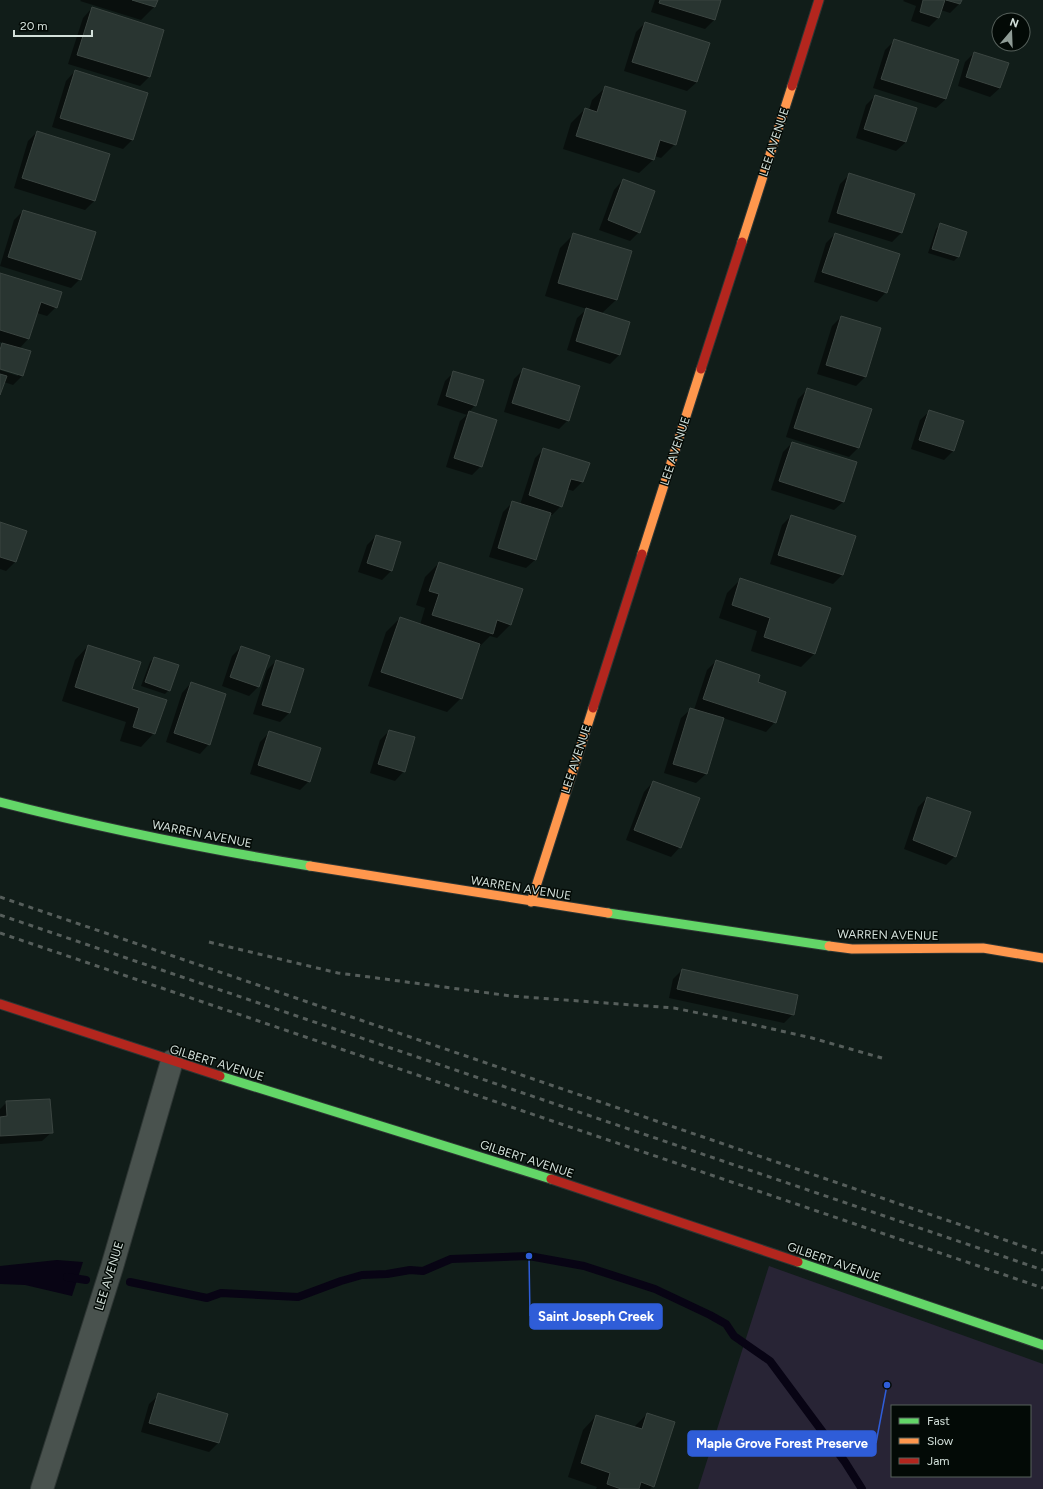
<svg xmlns="http://www.w3.org/2000/svg" width="1043" height="1489" font-family="Figtree,sans-serif">
<rect width="100%" height="100%" fill="#111d19"/>
<path fill="#282435" fill-rule="evenodd" d="M769 1266 1043 1364V1489H698ZM892 1406H1030V1476H892Z"/>
<path fill="#080414" d="M57 1260 83 1262 72 1296 25 1285 0 1284V1266Z"/>
<path fill="#0007" d="M81 0H156L154 7 141 20 80 1Z
M655 0H720L714 20 705 29 651 12Z
M904 0H961L959 4 950 13 941 10 938 18 929 27 911 21 916 6 903 1Z
M92 8 163 31 149 77 140 86 68 64 83 18Z
M645 23 697 82 687 91 624 71 636 32Z
M894 41 957 61 946 99 936 108 873 88 885 50Z
M974 53 1000 88 990 97 958 86 965 62Z
M75 71 147 94 132 140 123 149 52 127 66 81Z
M606 87 675 144 661 158 654 156 653 160 639 173 563 149 571 123 585 109 589 110 592 100Z
M875 96 906 142 896 151 856 138 866 105Z
M37 132 94 201 85 210 14 188 28 141Z
M850 174 913 195 901 233 892 242 828 222 840 184Z
M623 180 639 232 630 241 599 230 614 190Z
M23 211 80 279 71 288 0 266 14 220Z
M941 224 958 257 954 261 928 253 936 229Z
M574 234 616 300 601 314 619 355 610 364 567 350 577 318 587 309 545 296 560 248Z
M835 234 886 292 877 302 814 282 826 243Z
M0 274 56 307 47 316 37 313 28 339 19 349 22 376 13 385 4 382 0 392V370L18 376V373L0 368V346L3 343 0 342Z
M841 317 880 329 865 377 856 386 817 374 832 326Z
M524 369 568 420 559 429 504 412 514 379Z
M454 372 475 405 469 412 496 421 481 466 472 475 446 467 460 421 467 415 437 405 445 381Z
M807 390 871 410 858 448 849 457 786 437 798 399Z
M930 411 963 421 953 451 944 460 911 449 920 420Z
M792 443 844 501 834 510 771 490 783 452Z
M544 449 588 463 582 482 573 491 567 489 561 506 552 515 550 514 536 559 526 568 489 557 503 512 513 502 520 505 535 458Z
M791 516 842 575 833 584 770 564 782 525Z
M0 523 15 562 6 571 0 569Z
M376 536 391 571 382 580 358 572 367 545Z
M439 563 511 624 497 638 490 636 478 648 461 698 447 712 368 686 386 632 400 618 420 625 425 608 416 605 425 577Z
M740 580 815 653 801 667 751 651 757 631 719 618 727 593Z
M88 646 131 689 154 733 141 747 120 741 126 722 62 701 75 660Z
M241 647 258 687 249 696 222 686 232 656Z
M154 658 169 690 165 694 141 686 150 662Z
M276 661 302 669 289 713 280 722 253 714 267 670Z
M716 661 756 683 775 722 766 732 723 718 706 774 696 783 664 773 681 718 691 709 694 710 707 670Z
M191 683 209 744 200 754 166 742 182 693Z
M389 731 404 771 395 781 370 773 380 740Z
M270 732 309 781 300 790 250 774 260 742Z
M653 782 680 847 671 857 626 840 644 792Z
M927 798 955 856 946 865 904 849 918 807Z
M682 970 793 1014 784 1023 669 998 673 979Z
M7 1102 52 1132 42 1141 0 1144V1109Z
M159 1395 226 1414 218 1443 209 1452 141 1432 149 1404Z
M647 1414 653 1486 650 1489H596L597 1487 568 1477 583 1430 596 1416 633 1428Z"/>
<g fill="none" stroke-linecap="round" stroke-linejoin="round">
<path stroke="#080414" stroke-width="8" d="M67 1277 86 1280
M130 1282 207 1298 221 1293 298 1297 341 1281 362 1275 387 1274 410 1270 423 1271 451 1259 529 1256 584 1266 655 1289 710 1315 726 1324 734 1336 770 1361 845 1462 862 1489"/>
</g>
<path fill="#293531" stroke="#3b4541" d="M132 0H158L155 7Z
M660 0H721L715 20 659 3Z
M923 0H945L939 18 920 12Z
M946 0H962L960 4Z
M92 7 164 30 150 77 77 55Z
M645 22 710 43 697 82 632 62Z
M894 39 959 60 946 99 881 79Z
M974 52 1009 63 1000 88 966 77Z
M75 70 148 93 133 140 60 118Z
M605 86 686 111 676 145 660 140 654 160 576 136 585 108 597 112Z
M875 95 917 108 906 142 864 129Z
M37 131 110 154 95 201 22 178Z
M849 173 915 194 902 233 837 213Z
M623 179 655 191 640 233 608 220Z
M23 210 96 232 81 280 8 257Z
M940 223 967 232 959 257 932 249Z
M573 233 632 251 617 300 558 283Z
M835 233 900 254 887 293 822 272Z
M0 273 62 292 57 308 41 302 29 339 0 330Z
M586 308 630 322 620 355 576 341Z
M841 316 881 328 866 377 826 365Z
M2 343 31 351 23 376 0 369V350Z
M523 368 580 386 569 421 512 403Z
M453 371 484 380 476 406 446 396Z
M0 374 7 376 0 395Z
M807 388 872 409 859 448 794 428Z
M929 410 964 421 954 451 919 440Z
M469 411 497 420 482 467 454 458Z
M792 442 857 462 844 502 779 481Z
M543 448 590 463 583 482 571 479 562 507 529 495Z
M512 501 551 513 536 560 498 548Z
M791 515 856 536 843 575 778 555Z
M0 522 27 531 16 562 0 557Z
M376 535 401 542 392 571 367 563Z
M439 562 523 589 511 625 497 620 493 634 432 615 439 594 429 591Z
M740 578 831 608 815 654 764 637 770 618 732 605Z
M400 617 480 644 462 699 381 672Z
M88 645 141 662 132 689 167 700 155 734 133 727 139 708 75 687Z
M241 646 270 656 259 687 230 677Z
M154 657 179 665 170 691 145 682Z
M276 660 304 669 290 713 262 705Z
M716 660 760 675 758 682 786 692 776 723 703 699Z
M191 682 226 694 210 745 174 733Z
M690 708 724 718 707 774 673 764Z
M389 730 415 737 405 772 378 764Z
M269 731 321 748 310 782 258 765Z
M653 781 700 798 681 848 634 830Z
M927 797 971 812 956 857 913 840Z
M682 969 798 995 794 1015 677 989Z
M50 1099 53 1133 0 1136V1117L7 1116 6 1101Z
M158 1393 228 1414 219 1443 149 1423Z
M647 1413 675 1422 654 1487 641 1482 639 1489H621L607 1484 610 1473 581 1463 596 1415 642 1429Z"/>
<g fill="none" stroke-linecap="round" stroke-linejoin="round">
<g stroke="#2e3634" stroke-width="24">
<path id="street" d="M42 1489 112 1267 172 1061"/>
</g>
<g stroke="#2e3634" stroke-width="11">
<path id="fast" d="M0 802C102 828 206 849 310 866
M608 913 829 946
M220 1076 551 1179
M798 1262 1043 1345"/>
</g>
<g stroke="#2e3634" stroke-width="11">
<path id="slow" d="M742 242 792 86
M642 554 701 369
M310 866 608 913
M531 902 593 708
M829 946 852 949 983 948 1043 958"/>
</g>
<g stroke="#2e3634" stroke-width="11">
<path id="jam" d="M792 86 819 0
M701 369 742 242
M593 708 642 554
M0 1004 220 1076
M551 1179 798 1262"/>
</g>
<use href="#street" stroke="#49524e" stroke-width="22"/>
<use href="#fast" stroke="#63d668" stroke-width="9"/>
<use href="#slow" stroke="#ff974d" stroke-width="9"/>
<use href="#jam" stroke="#b3261e" stroke-width="9"/>
<path stroke="#565e5b" stroke-width="3" stroke-dasharray="5 5" stroke-linecap="butt" d="M0 897 1043 1253
M0 915 1043 1270
M0 933 1043 1288
M209 942 338 973 362 976 511 996 674 1008 733 1020 812 1038 882 1058"/>
</g>
<g text-anchor="middle" stroke-width="3" stroke-linejoin="round" paint-order="stroke">
<g font-size="12" fill="#d3e0da" stroke="#030a06">
<text transform="translate(774 142) rotate(-72)" y="4">LEE AVENUE</text>
<text transform="translate(675 451) rotate(-72)" y="4">LEE AVENUE</text>
<text transform="translate(576 759) rotate(-72)" y="4">LEE AVENUE</text>
<text transform="translate(202 834) rotate(11)" y="4">WARREN AVENUE</text>
<text transform="translate(521 888) rotate(9)" y="4">WARREN AVENUE</text>
<text transform="translate(888 935) rotate(1)" y="4">WARREN AVENUE</text>
<text transform="translate(217 1063) rotate(17)" y="4">GILBERT AVENUE</text>
<text transform="translate(527 1159) rotate(18)" y="4">GILBERT AVENUE</text>
<text transform="translate(834 1262) rotate(19)" y="4">GILBERT AVENUE</text>
<text transform="translate(109 1276) rotate(-73)" y="4">LEE AVENUE</text>
</g>
</g>
<path fill="none" stroke="#2f5dd8" stroke-width="1.5" d="M529 1256L530 1316M887 1385L876 1443"/>
<g fill="#2f5dd8" stroke="#030a06" stroke-width="1.5">
<circle cx="529" cy="1256" r="4"/>
<circle cx="887" cy="1385" r="4"/>
</g>
<g fill="#2f5dd8" stroke="#2f5dd8" stroke-width="1.5">
<rect x="530" y="1304" width="132" height="25" rx="4"/>
<rect x="688" y="1431" width="188" height="25" rx="4"/>
</g>
<g font-size="13" text-anchor="middle" font-weight="bold" fill="#fff">
<text x="596" y="1321">Saint Joseph Creek</text>
<text x="782" y="1448">Maple Grove Forest Preserve</text>
</g>
<rect x="891" y="1405" width="140" height="72" fill="#030a06" stroke="#56605b"/>
<rect x="899" y="1418" width="20" height="6" fill="#63d668" stroke="#56605b"/>
<text x="927" y="1425" font-size="12" fill="#d3e0da">Fast</text>
<rect x="899" y="1438" width="20" height="6" fill="#ff974d" stroke="#56605b"/>
<text x="927" y="1445" font-size="12" fill="#d3e0da">Slow</text>
<rect x="899" y="1458" width="20" height="6" fill="#b3261e" stroke="#56605b"/>
<text x="927" y="1465" font-size="12" fill="#d3e0da">Jam</text>
<g transform="translate(1011 32) rotate(19)"><circle r="19" fill="#030a06" stroke="#56605b"/>
<path d="M0-3L7 15L0 10L-7 15Z" fill="#8f9c96"/>
<text y="-6" font-size="11" font-weight="bold" text-anchor="middle" fill="#d3e0da">N</text>
</g>
<path d="M14 30v6h78v-6" fill="none" stroke="#d3e0da" stroke-width="2"/>
<text x="20" y="30" font-size="12" fill="#d3e0da" stroke="#030a06" stroke-width="3" paint-order="stroke">20 m</text>
</svg>
